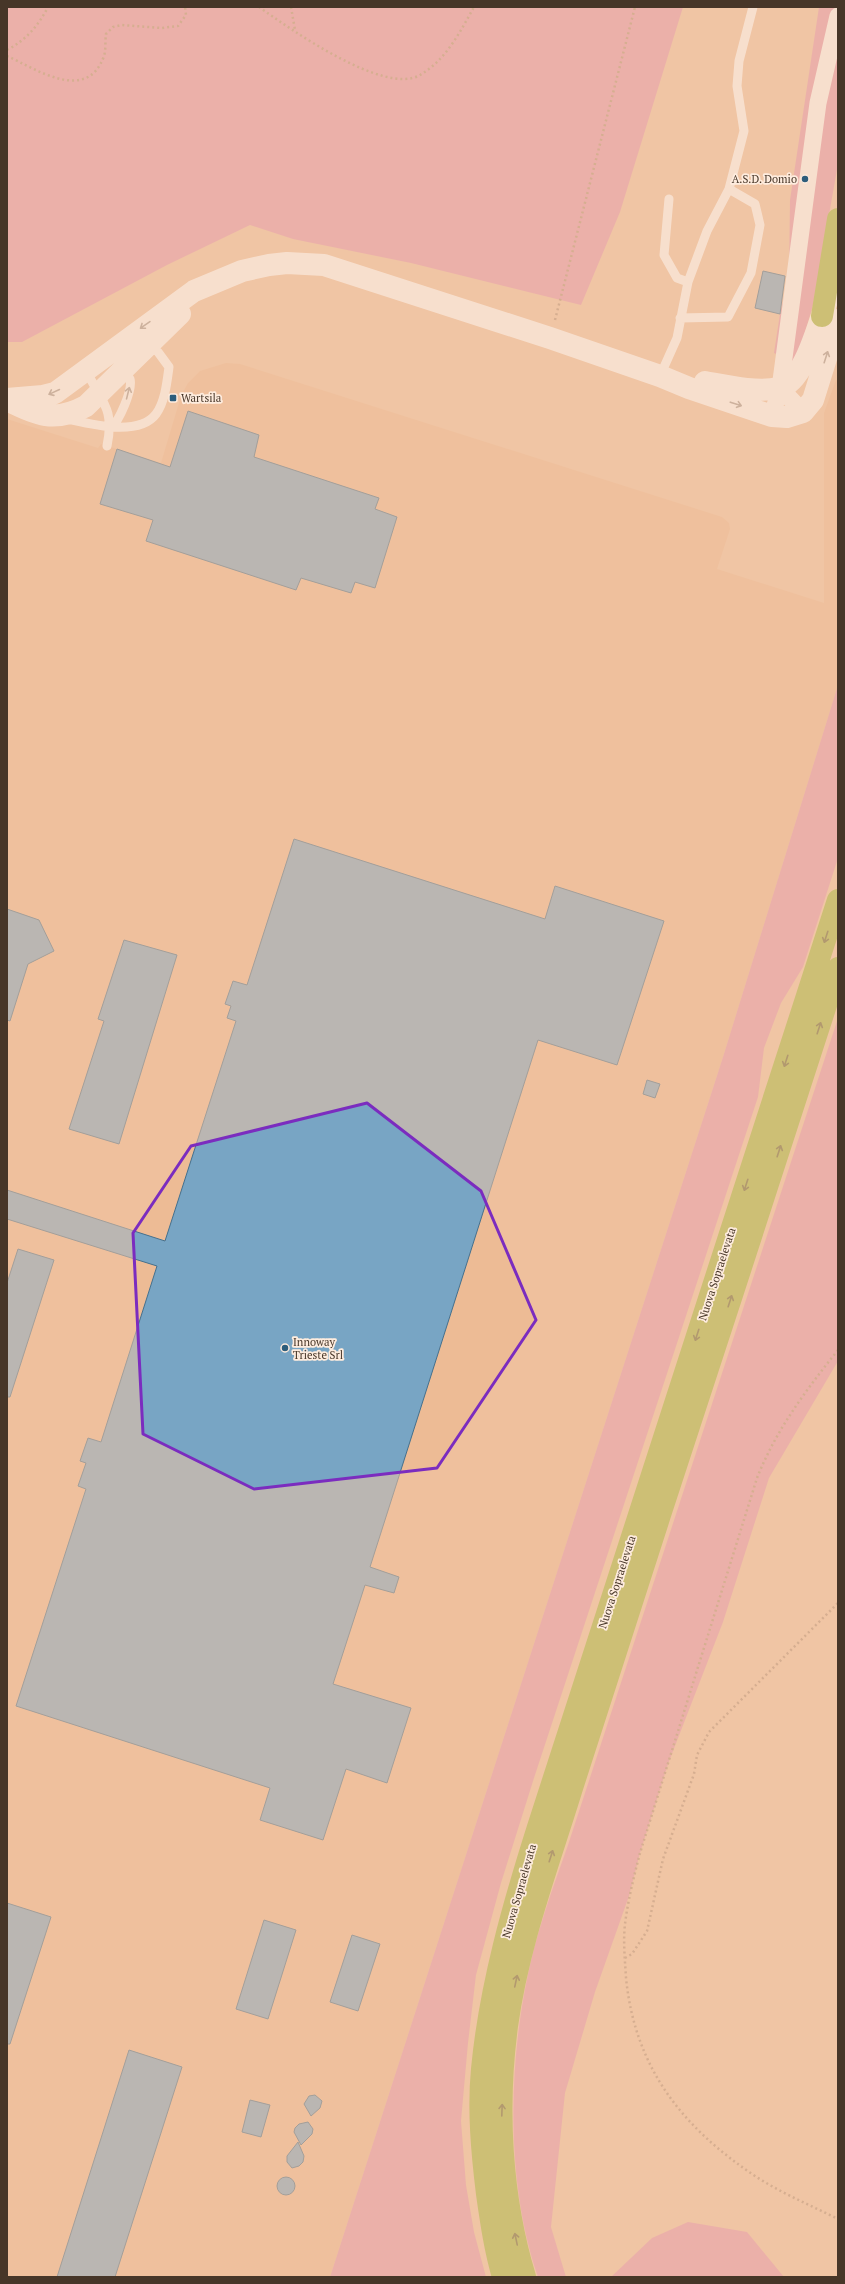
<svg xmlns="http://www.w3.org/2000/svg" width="845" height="2284" font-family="'PT Serif',serif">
<rect width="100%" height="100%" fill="#f0c5a4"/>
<path fill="#edbb95" d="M226 363 240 364 722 517 729 523 730 529 717 569 824 603V413L836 380 838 381V685L723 1057 330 2277H7V419L98 448 101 444 161 463 181 396 188 383 200 371Z"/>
<path fill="#e498b0" d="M7 7H683L620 212 581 305 411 263 293 239 250 225 167 265 22 342H7Z
M819 7H838V164L813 305 796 363 774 353 780 314 789 277 790 200Z
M838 685V858L803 967 781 1003 764 1048 758 1097 534 1778 501 1883 476 1975 468 2043 461 2121 466 2185 474 2232 486 2277H330L723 1057Z
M838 1018V1361L769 1478 723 1622 668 1764 640 1853 629 1896 595 1992 565 2093 551 2227 566 2277H538C507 2188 508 2075 526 1984 535 1936 552 1890 568 1845Z
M688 2222 747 2232 784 2277H611L652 2238Z"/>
<path fill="#78a5c4" stroke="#45708d" d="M763 271 785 276 780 314 755 308Z
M188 411 259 435 254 457 379 498 375 509 397 517 375 588 355 582 351 593 301 578 296 590 146 541 153 520 100 504 117 449 170 467Z
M294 839 545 919 555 886 664 921 617 1065 538 1040 370 1567 399 1577 394 1593 365 1585 333 1684 411 1708 387 1783 346 1769 323 1840 260 1820 270 1788 16 1706 86 1489 78 1486 86 1463 80 1461 88 1438 101 1442 157 1266 7 1219V1190L165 1241 236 1021 227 1018 231 1006 225 1004 233 981 247 985Z
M7 909 39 920 54 951 28 964 10 1021 7 1020Z
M124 940 177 955 119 1144 69 1129 104 1021 98 1019Z
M647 1080 660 1084 655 1098 643 1094Z
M18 1249 54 1260 10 1397H7V1283Z
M7 1903 51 1917 10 2044H7Z
M264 1920 296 1930 268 2019 236 2009Z
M352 1935 380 1944 358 2011 330 2002Z
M129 2050 182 2067 115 2277H57Z
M315 2095 322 2101 320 2108 311 2116 304 2104 309 2096Z
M250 2100 270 2105 261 2137 242 2132Z
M308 2122 313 2129 312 2134 301 2145 294 2132 295 2128 299 2124Z
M298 2142 304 2156 303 2162 299 2166 292 2168 287 2162V2156Z
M277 2186a9 9 0 1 1 18 0a9 9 0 1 1-18 0Z"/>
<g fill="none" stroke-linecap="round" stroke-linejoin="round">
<path stroke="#b59379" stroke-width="2.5" stroke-dasharray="2 3" stroke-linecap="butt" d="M259 7C289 28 384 96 420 75 446 60 460 32 474 7
M291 7 295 30
M7 50C26 40 38 26 48 7
M7 56C36 69 87 104 104 56 106 50 105 41 106 34L113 27 122 25 162 28 178 26 186 15 185 7
M555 320 635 7
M838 1350C806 1390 776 1430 757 1478L640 1853C634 1876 628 1900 625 1924 623 1942 625 1960 626 1978 635 2068 682 2127 755 2176 781 2193 810 2205 838 2219
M625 1958 632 1954 647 1931 663 1859 694 1774 697 1755 709 1732 838 1603"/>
<path stroke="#fff" stroke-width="9" d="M669 199 664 255 677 278 688 282
M680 318 728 317 751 273 760 225 755 204 729 189
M86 370C101 402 115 407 107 446
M660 376 677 338 688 282 707 231 729 189 744 131 737 86 739 61 753 7
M67 419C90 424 139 437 156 414 165 402 167 382 169 367L158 352 148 346
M111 428C119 421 133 390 130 379 128 375 125 372 123 368"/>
<path stroke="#fff" stroke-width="17" d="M780 388 803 412
M772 416 780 388 818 103 838 16"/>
<path stroke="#fff" stroke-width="22" d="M705 382C727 386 757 393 779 388 805 382 819 321 828 298
M7 399 43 396 55 393 194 291 242 271 269 265 287 263 324 265 550 338 660 376 689 388 772 416 787 417 803 412 813 400 838 320
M7 400C36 415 55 423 86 406L180 314"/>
<path stroke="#a2b83d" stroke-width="22" d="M822 316 838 219
M503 2277C495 2250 491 2222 487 2194 482 2153 478 2110 482 2069 490 1986 513 1906 538 1827L838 900
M525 2277C501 2197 496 2109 507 2026 518 1945 548 1866 572 1788 601 1697 630 1606 660 1515 720 1333 779 1150 838 968"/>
</g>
<defs><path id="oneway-shaft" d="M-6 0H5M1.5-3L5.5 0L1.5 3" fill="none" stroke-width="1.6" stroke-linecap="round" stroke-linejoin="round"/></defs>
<g stroke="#a39a94">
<use href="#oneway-shaft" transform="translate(145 325) rotate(145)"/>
<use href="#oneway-shaft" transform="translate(826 357) rotate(-72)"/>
<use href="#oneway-shaft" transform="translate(54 392) rotate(155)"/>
<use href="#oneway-shaft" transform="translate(128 393) rotate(-76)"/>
<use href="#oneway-shaft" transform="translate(736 404) rotate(18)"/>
</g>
<g stroke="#67642f">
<use href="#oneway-shaft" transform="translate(826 937) rotate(108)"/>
<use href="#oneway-shaft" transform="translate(819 1028) rotate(-72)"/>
<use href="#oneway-shaft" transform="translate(786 1061) rotate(108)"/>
<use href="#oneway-shaft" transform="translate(779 1151) rotate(-72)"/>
<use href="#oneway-shaft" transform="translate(746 1185) rotate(108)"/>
<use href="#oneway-shaft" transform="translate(730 1301) rotate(-72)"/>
<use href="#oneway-shaft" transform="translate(697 1335) rotate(108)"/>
<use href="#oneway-shaft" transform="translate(551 1856) rotate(-72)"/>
<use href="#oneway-shaft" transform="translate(516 1981) rotate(-78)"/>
<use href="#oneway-shaft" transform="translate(502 2110) rotate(-88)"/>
<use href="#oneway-shaft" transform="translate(516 2239) rotate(-102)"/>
</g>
<path d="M0 0H845V2284H0ZM367 1103 481 1191 536 1320 437 1468 254 1489 143 1434 133 1233 191 1146Z" fill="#f0c5a4" fill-opacity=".55" fill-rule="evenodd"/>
<path fill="none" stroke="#7b2cbf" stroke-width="3" stroke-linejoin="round" d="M367 1103 481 1191 536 1320 437 1468 254 1489 143 1434 133 1233 191 1146Z"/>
<g fill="#2d5d7b" stroke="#feecde" stroke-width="1.5">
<circle cx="805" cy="179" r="4"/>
<rect x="169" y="394" width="8" height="8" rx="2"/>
<circle cx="285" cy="1348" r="4"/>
</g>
<g text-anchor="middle" stroke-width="3.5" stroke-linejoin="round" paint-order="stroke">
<g font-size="11" fill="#473628" stroke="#feecde" text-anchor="start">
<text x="797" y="183" text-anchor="end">A.S.D. Domio</text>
<text x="181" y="402">Wartsila</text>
<text x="293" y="1346">Innoway<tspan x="293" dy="13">Trieste Srl</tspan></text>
</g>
<g font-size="11" fill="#473628" stroke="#feecde">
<text transform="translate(717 1274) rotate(-72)" y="4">Nuova Sopraelevata</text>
<text transform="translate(617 1582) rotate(-72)" y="4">Nuova Sopraelevata</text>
<text transform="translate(519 1891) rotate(-74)" y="4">Nuova Sopraelevata</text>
</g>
</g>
<rect width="845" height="2284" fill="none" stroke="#473628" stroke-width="16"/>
</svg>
